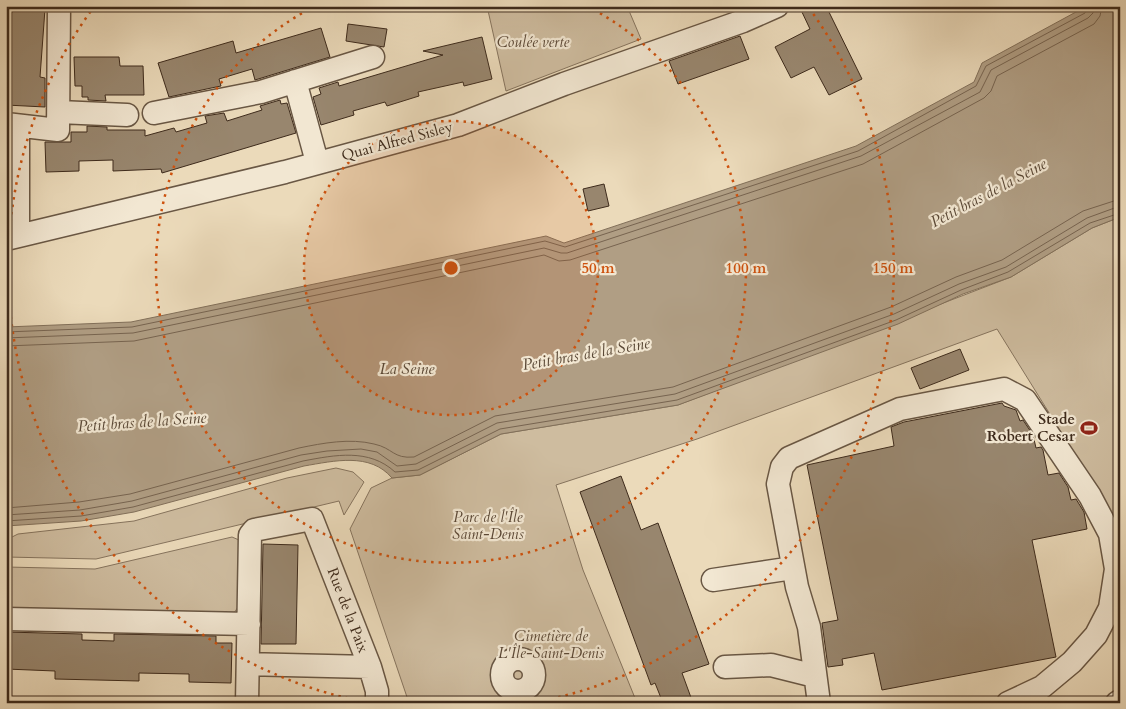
<svg xmlns="http://www.w3.org/2000/svg" width="1126" height="709" font-family="Cardo,serif">
<rect width="100%" height="100%" fill="#ebdaba"/>
<filter id="stains"><feTurbulence type="fractalNoise" baseFrequency=".004" numOctaves="4"/><feColorMatrix values="0 0 0 0 .2 0 0 0 0 .09 0 0 0 0 .02 0 0 0 .5 -.17"/></filter>
<radialGradient id="worn" r=".72"><stop offset=".6" stop-color="#630" stop-opacity="0"/><stop offset="1" stop-color="#630" stop-opacity=".3"/></radialGradient>
<path fill="#cebc9f" stroke="#86745e" d="M487 6H627L641 39 506 91Z
M1120 217V527L997 329 697 439 556 485 583 570 637 703H409L350 529 371 488 392 478 420 475 501 434 678 405 1011 277 1092 228Z
M336 468 353 472 364 482 344 515 339 501 96 559 6 557V540L18 534 134 521 287 478Z
M232 537 239 540 238 607 232 616 6 614V567L95 569Z"/>
<path fill="#b09e84" stroke="#82705a" d="M1087 6H1120V217L1092 228 1011 277 963 294 898 324 678 405 501 434 420 475 392 478C370 452 334 461 304 466L134 512 81 521 6 526V327L131 322 546 236 564 243 856 146 974 82 982 63Z"/>
<g fill="none" stroke-linecap="round" stroke-linejoin="round">
<path stroke="#776450" stroke-width="1" d="M6 332 132 327 545 241 565 247 858 151 976 86 986 66 1085 13 1088 6
M6 338 133 333 544 248 561 253H567L861 156 980 92 991 70 1088 18 1093 13 1095 6
M6 346 134 341 544 255 559 261 570 260 863 164 984 98 991 91 997 76 1094 24 1100 16 1102 6
M6 508 79 502 130 494 299 448C323 443 350 438 374 444 393 448 393 459 414 457L495 416 673 387 891 307 956 277 1002 260 1083 211 1120 199
M6 515 80 510 132 501 301 455 327 451 361 449 377 452 397 466 416 464 497 423 675 394 894 314 959 284 1006 267 1087 218 1120 206
M6 521 81 516 133 507 303 461C335 455 369 448 395 472L418 470 500 429 677 400 896 320 961 290 1008 272 1090 223 1120 213"/>
</g>
<path fill="#98866e" stroke="#3e2b1c" d="M6 6H35V9H45L40 77 45 78V107L6 105Z
M809 6H826L862 79 829 95 814 67 791 78 775 47 810 29 801 10Z
M348 24 387 29 384 47 346 41Z
M321 28 330 57 255 80 252 69 219 79 221 86 216 87 169 97 158 63 233 41 236 53Z
M740 36 749 59 678 84 669 61Z
M482 37 492 79 464 86 463 82 418 92 419 96 387 106 385 102 353 111 354 115 321 125 313 97 321 94 319 88 338 82 339 86 443 55 423 51Z
M74 57H119L120 66H143L144 95H105L106 101 88 100V97H82V86H75Z
M280 100 281 104 287 103 296 133 162 173 161 169 113 171V160L79 161V171L46 172 45 142H71V132H87V126L107 127V130H145V136L174 128 176 132 207 123 205 116 224 113 227 121 262 110 260 106Z
M604 184 609 206 588 211 583 189Z
M960 349 969 370 920 389 911 368Z
M1002 403 1004 406 1016 410 1020 421 1023 420 1033 435 1036 448 1041 447 1043 450 1048 475 1059 473 1068 487 1071 500 1076 499 1084 512 1087 529 1032 540 1056 657 882 690 874 653 842 659 843 665 828 667 822 623 838 620 807 465 894 446 891 427 904 422Z
M621 476 641 530 658 523 709 664 682 673 693 703H663L655 683 651 685 580 492Z
M263 544 298 545 296 644H261Z
M6 632 82 634V640L114 641V634L216 636V643H232L231 683 189 682V674L139 673V681L55 679V671L6 669Z"/>
<g fill="none" stroke-linecap="round" stroke-linejoin="round">
<g stroke="#695744" stroke-width="25">
<path id="minor" d="M295 81 317 162
M59 112 127 115
M154 113 261 92 373 57
M6 124 58 130 59 6
M18 236V126
M6 239 285 172 458 125 564 84 743 21 777 6
M713 580 793 568
M6 619 249 624
M502 675a16 16 0 1 1 32 0a16 16 0 1 1-32 0Z
M248 664 370 667
M725 667 771 665 815 676
M247 703 250 535 254 530 312 519 370 667 377 691V703
M819 703 809 627 797 587 778 484 782 467 789 458 900 409 1004 389 1025 400 1090 496 1110 534 1116 569 1110 608 1096 635 1072 662 1042 687 1008 703
M1117 703 1120 701"/>
</g>
<use href="#minor" stroke="#f2e7d2" stroke-width="22"/>
</g>
<circle cx="451" cy="268" r="147" fill="#ce520e" fill-opacity=".12"/>
<g fill="none" stroke="#ce520e" stroke-width="2.5" stroke-dasharray="2.5 5">
<circle cx="451" cy="268" r="147"/>
<path d="M587 6A295 295 0 1 1 315 6"/>
<path d="M370 703A442 442 0 0 1 93 8M809 8A442 442 0 0 1 532 703"/>
</g>
<defs>
<g id="stadium-bare" transform="scale(1.35)"><path d="M0-5a6.5 5 0 1 0 0 10a6.5 5 0 1 0 0-10ZM-3.5-1.8h7v3.6h-7Z" fill="#8f2418" stroke="#f2e7d2" stroke-width="2.5" paint-order="stroke"/></g>
</defs>
<g fill-rule="evenodd">
<use href="#stadium-bare" x="1089" y="428"/>
</g>
<g text-anchor="middle" stroke-width="4.5" stroke-linejoin="round" paint-order="stroke">
<g font-size="15" font-style="italic" fill="#5b4836" stroke="#f2e7d2">
<text x="533" y="47">Coulée verte</text>
<text x="488" y="522">Parc de l'Île<tspan x="488" dy="17">Saint-Denis</tspan></text>
<text x="551" y="641">Cimetière de<tspan x="551" dy="17">L'Île-Saint-Denis</tspan></text>
</g>
<g font-size="15" fill="#3e2b1c" stroke="#f2e7d2">
<text transform="translate(397 141) rotate(-15)" y="5">Quai Alfred Sisley</text>
<text transform="translate(348 610) rotate(69)" y="5">Rue de la Paix</text>
</g>
<g font-size="15" font-weight="bold" fill="#3e2b1c" stroke="#f2e7d2" text-anchor="end">
<text x="1075" y="424">Stade<tspan x="1075" dy="17">Robert Cesar</tspan></text>
</g>
<g font-size="16" font-style="italic" fill="#5a4836" stroke="#f2e7d2">
<text transform="translate(988 192) rotate(-28)" y="6">Petit bras de la Seine</text>
<text transform="translate(586 353) rotate(-10)" y="6">Petit bras de la Seine</text>
<text x="407" y="374">La Seine</text>
<text transform="translate(142 421) rotate(-4)" y="6">Petit bras de la Seine</text>
</g>
</g>
<circle cx="451" cy="268" r="8" fill="#ce520e" stroke="#f2e7d2" stroke-width="2.5"/>
<g font-size="15" text-anchor="middle" font-weight="bold" fill="#ce520e" stroke="#f2e7d2" stroke-width="4.5" stroke-linejoin="round" paint-order="stroke">
<text x="598" y="273">50 m</text>
<text x="746" y="273">100 m</text>
<text x="893" y="273">150 m</text>
</g>
<rect width="1126" height="709" fill="none" stroke="#ebdaba" stroke-width="25"/>
<rect x="8" y="8" width="1111" height="694" fill="none" stroke="#3e2b1c" stroke-width="2.5"/>
<rect x="12" y="12" width="1101" height="684" fill="none" stroke="#3e2b1c"/>
<rect width="100%" height="100%" filter="url(#stains)"/>
<rect width="100%" height="100%" fill="url(#worn)"/>
</svg>
